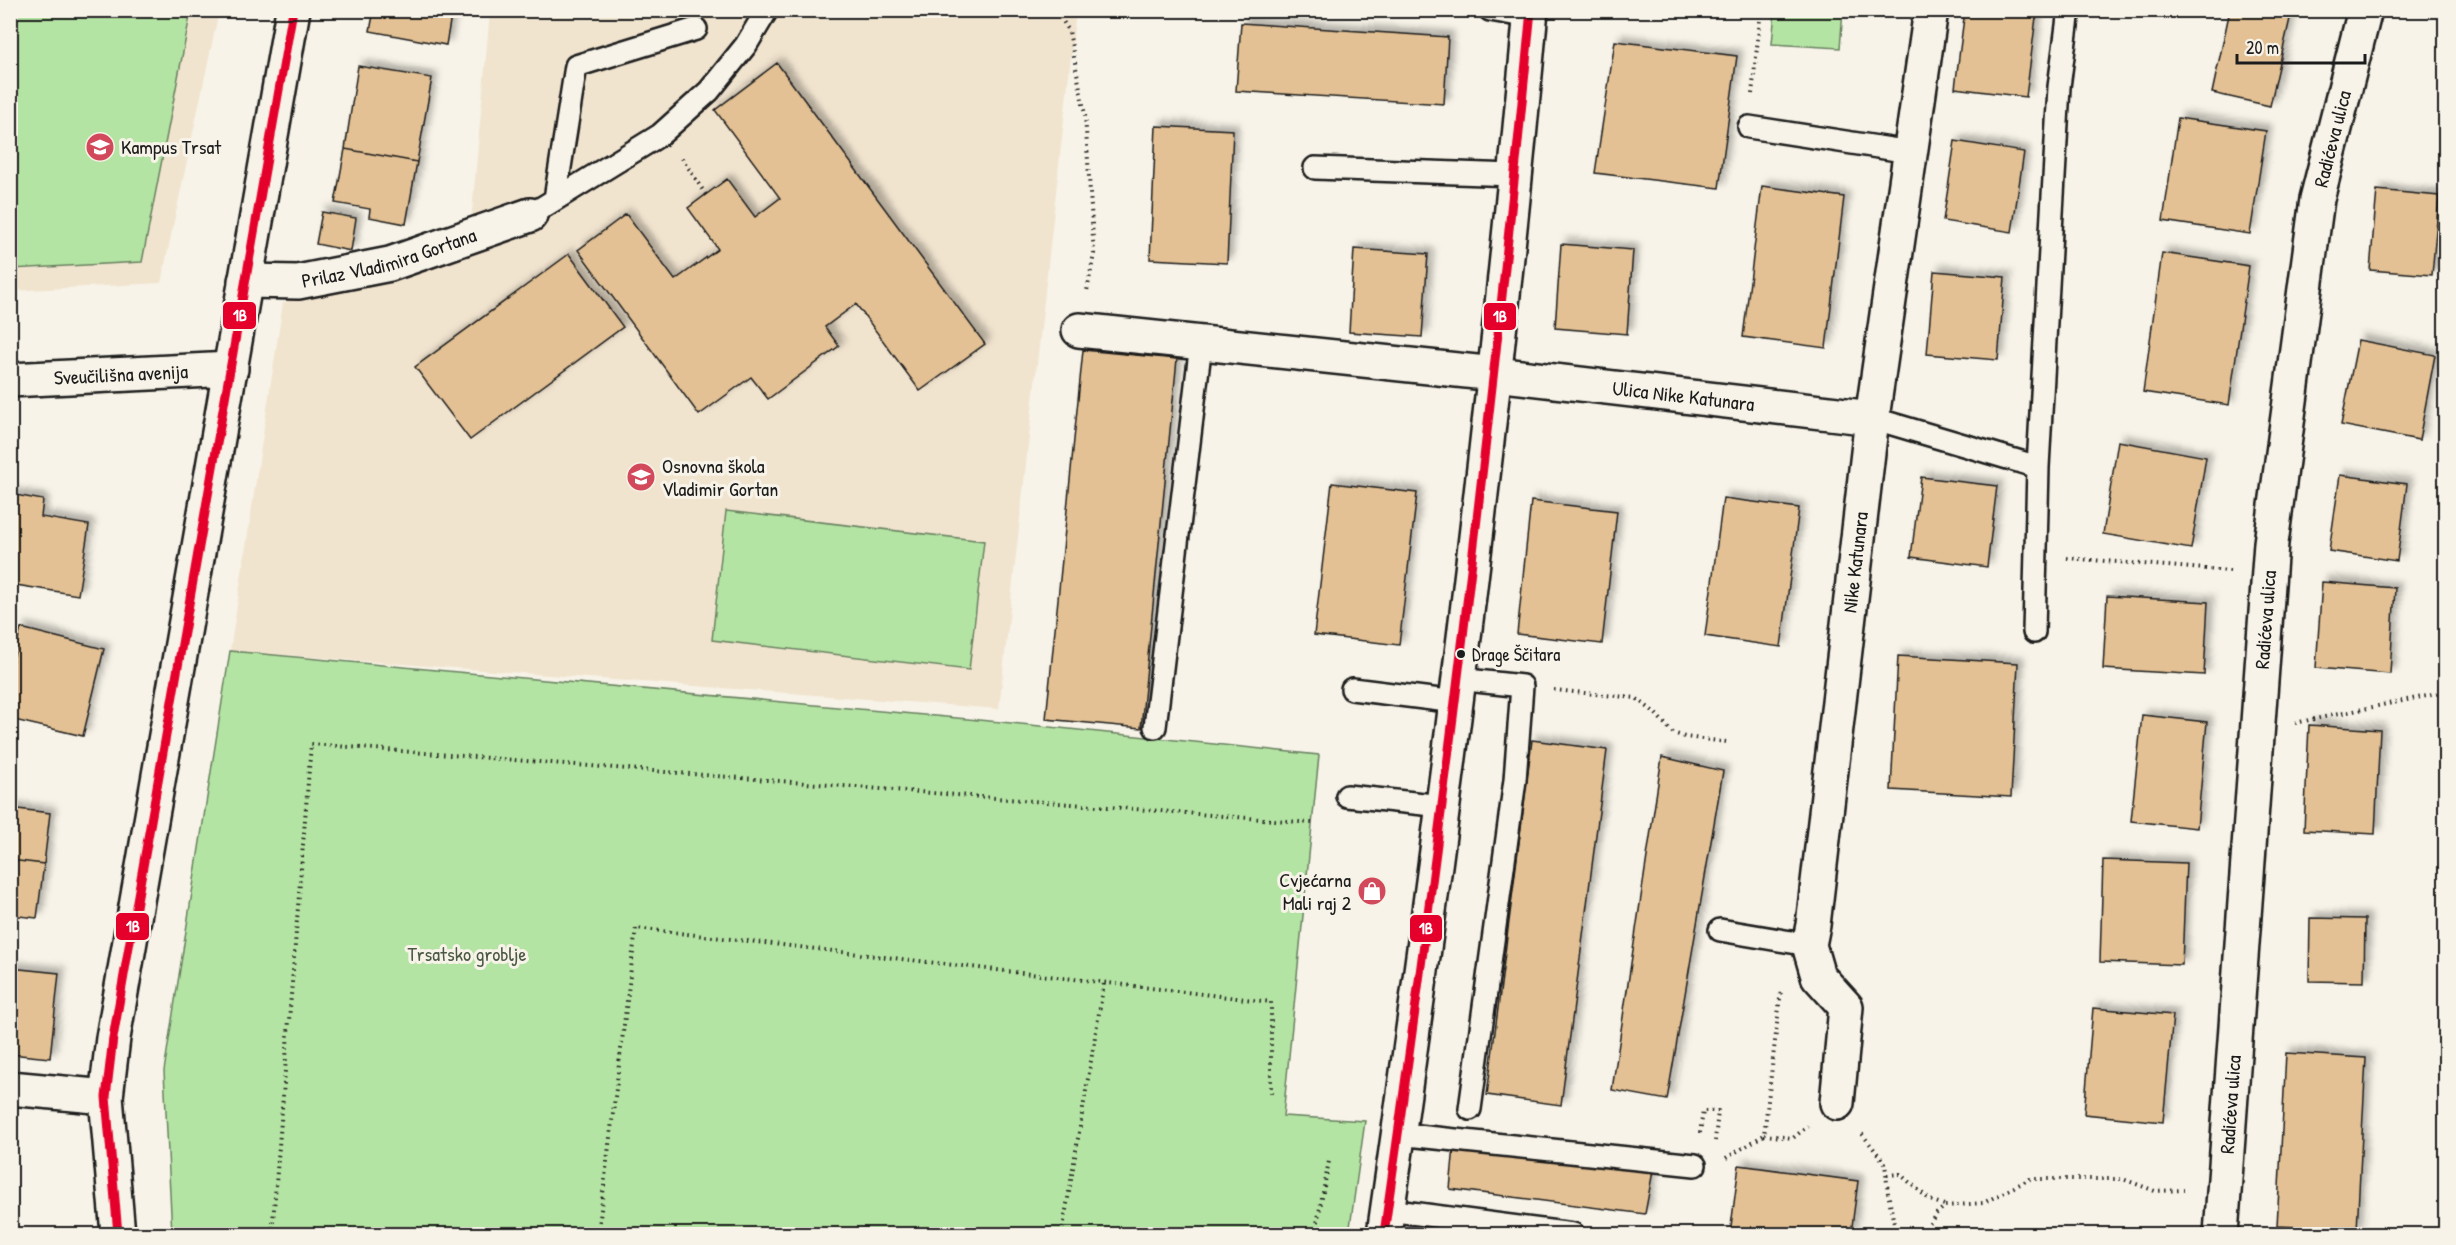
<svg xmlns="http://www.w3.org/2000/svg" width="2456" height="1245" font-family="'Patrick Hand',sans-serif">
<defs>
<filter id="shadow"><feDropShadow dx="5.5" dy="-5.5" stdDeviation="3" flood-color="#0004"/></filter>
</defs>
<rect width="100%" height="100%" fill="#f7f3e8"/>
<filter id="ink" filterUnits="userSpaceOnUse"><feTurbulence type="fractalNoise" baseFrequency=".0167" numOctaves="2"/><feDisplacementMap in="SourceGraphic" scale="12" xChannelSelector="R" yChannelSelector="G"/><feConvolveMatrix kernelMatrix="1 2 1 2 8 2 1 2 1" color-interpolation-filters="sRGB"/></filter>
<g filter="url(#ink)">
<path fill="#f1e4cf" d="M11 11H219L161 283 11 291Z
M490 11H1076L999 709 230 651 283 303 470 234Z"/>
<path fill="#b4e4a3" stroke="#688060" stroke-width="1.5" d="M11 10 191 11 142 262 11 269Z
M1775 11H1843L1840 48 1772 44Z
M726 511 984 541 969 670 712 640Z
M230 651 1011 723 1319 755 1283 1116 1365 1121 1349 1234H172L164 1071Z"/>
<path fill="#e3c194" stroke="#1c1c1c" stroke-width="1.5" filter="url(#shadow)" d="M374 10H452L446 45 370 31Z
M1965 10H1984L2036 17 2026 97 1955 88Z
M2230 10H2292L2270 106 2212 93Z
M1241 23 1448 37 1444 104 1236 91Z
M1615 41 1737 56 1719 188 1595 173Z
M777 63 985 344 920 391 856 304 825 327 839 346 768 399 751 377 699 415 578 250 626 214 675 280 718 249 688 208 727 179 755 217 780 198 715 110Z
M358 66 432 78 417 162 345 149Z
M2178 118 2266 131 2250 234 2163 221Z
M1156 126 1233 130 1227 263 1150 259Z
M1955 141 2024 152 2012 232 1943 221Z
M345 149 417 162 406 224 369 217 370 209 335 203Z
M1762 186 1844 197 1826 348 1743 337Z
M2377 190 2439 196 2432 275 2370 270Z
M322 212 356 218 351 251 316 244Z
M1561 244 1633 250 1627 334 1555 328Z
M1354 249 1428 254 1422 337 1349 332Z
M2162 253 2249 266 2229 405 2143 392Z
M569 254 623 327 470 440 415 367Z
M1934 271 2005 277 1998 360 1927 354Z
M2358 340 2435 355 2419 440 2341 425Z
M1083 350 1177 359 1141 728 1046 719Z
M2118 441 2206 457 2191 549 2103 534Z
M2340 475 2407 484 2397 561 2329 551Z
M1921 477 1997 486 1987 567 1911 557Z
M1332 483 1417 493 1399 645 1314 635Z
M10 494 43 500 41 517 89 525 78 595 10 584Z
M1723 498 1799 508 1781 647 1705 636Z
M1531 501 1617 511 1602 644 1517 634Z
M2322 582 2395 588 2390 674 2316 668Z
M2107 596 2208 602 2204 675 2103 669Z
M21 628 104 649 83 736 10 719V671Z
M1898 656 2018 663 2011 797 1891 790Z
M2142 715 2207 722 2197 828 2131 821Z
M2309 725 2380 730 2375 834 2304 830Z
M1532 740 1607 750 1561 1105 1487 1095Z
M1662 757 1723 771 1667 1100 1612 1090Z
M10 808 50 813 44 864 10 860Z
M10 860 44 864 37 918 10 915Z
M2103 860 2186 863 2182 965 2100 962Z
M2310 918 2365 919 2364 982 2309 981Z
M10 968 59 973 50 1058 10 1054Z
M2093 1008 2173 1015 2163 1122 2084 1114Z
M2286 1053 2366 1058 2357 1230 2277 1226Z
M1454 1147 1653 1171 1645 1214 1450 1189Z
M1739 1165 1858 1181 1851 1234H1730Z"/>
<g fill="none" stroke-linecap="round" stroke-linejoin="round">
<g stroke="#1c1c1c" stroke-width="26">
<path id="lane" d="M1490 10 1530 17
M1749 127 1910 152
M1315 168 1514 175
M555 199 576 66 696 29
M530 215 660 135 709 91 746 45 767 10
M1872 418 2038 467 2059 87 2069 10
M2034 632 2038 467
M1458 679 1522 686 1515 780 1470 1109
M1352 689 1456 702
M1155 727 1201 343
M1347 796 1443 806
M1720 930 1809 945
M1398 1134 1695 1165
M1388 1210 1573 1234"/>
</g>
<g stroke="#1c1c1c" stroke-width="38">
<g id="street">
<path id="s1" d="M245 281 298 282 390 264 530 215"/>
<path id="s2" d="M1079 330 1495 374 1872 418"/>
<path id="s3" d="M10 380 231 369"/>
<path d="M10 1088 106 1097"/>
<path id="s4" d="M1837 1103 1846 1007 1818 976 1809 945 1813 925 1872 418 1931 10"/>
<path d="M1384 1234C1443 828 1494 420 1531 10"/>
<path id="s5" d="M2221 1234 2271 543 2317 199 2365 10"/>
</g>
</g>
<g stroke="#1c1c1c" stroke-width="38">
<path id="secondary" d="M118 1234 106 1097 113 1038 293 10"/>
</g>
<path stroke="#1c1c1c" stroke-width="4" stroke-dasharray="1.5 4.5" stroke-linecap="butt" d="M1051 10 1059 15 1069 31 1085 115 1094 254 1087 291
M1755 10 1761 14
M1059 15 1074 10
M1752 94 1761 10
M682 158 706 195
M2067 558 2230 571
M1554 690 1636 698 1655 713 1673 733 1685 737 1727 742
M2295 723 2446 692
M1700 1133 1703 1111H1718L1715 1141
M1862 1134 1885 1163 1888 1193 1896 1234
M1764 1135 1793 1138 1808 1126
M1726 1158 1764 1135 1781 990
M1887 1175 1900 1174 1930 1200 1944 1205
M10 1233 79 1229
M272 1234 311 744 1312 823
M598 1234 636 928 1271 1002V1096
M1062 1234 1104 983
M1315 1234 1329 1161
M1923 1234 1936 1214 1945 1206 1983 1203 2030 1179H2123L2155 1191 2184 1190"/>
<use href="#lane" stroke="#f7f3e8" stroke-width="21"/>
<use href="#street" stroke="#f7f3e8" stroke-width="33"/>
<use href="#secondary" stroke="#f7f3e8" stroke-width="33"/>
<g stroke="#f7f3e8" stroke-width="14">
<path id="bus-1" d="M118 1234 106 1097 113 1038 293 10
M1384 1234C1442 827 1492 420 1531 10"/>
</g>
<use href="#bus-1" stroke="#e4002b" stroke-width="9"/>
</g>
</g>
<defs>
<g id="university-disc" transform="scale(1.5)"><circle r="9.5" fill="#d1495b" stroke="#f7f3e8"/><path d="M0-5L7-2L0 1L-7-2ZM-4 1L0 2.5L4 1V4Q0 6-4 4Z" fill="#fff"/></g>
<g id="school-disc" transform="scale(1.5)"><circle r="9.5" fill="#d1495b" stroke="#f7f3e8"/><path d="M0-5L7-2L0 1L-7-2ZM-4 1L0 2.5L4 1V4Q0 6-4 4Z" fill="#fff"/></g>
<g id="shop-disc" transform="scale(1.5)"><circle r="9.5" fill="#d1495b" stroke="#f7f3e8"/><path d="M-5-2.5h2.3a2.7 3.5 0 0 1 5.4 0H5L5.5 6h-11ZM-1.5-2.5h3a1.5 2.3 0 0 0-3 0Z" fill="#fff"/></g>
</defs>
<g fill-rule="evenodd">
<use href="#university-disc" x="100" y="147"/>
<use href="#school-disc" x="641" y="477"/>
<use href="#shop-disc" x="1372" y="891"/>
</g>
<circle fill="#1c1c1c" stroke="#f7f3e8" stroke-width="2" cx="1461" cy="654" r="5"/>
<g text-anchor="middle" stroke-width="6" stroke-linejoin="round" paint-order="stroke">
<g font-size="18" fill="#1c1c1c" stroke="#f7f3e8" text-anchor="start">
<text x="1472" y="661">Drage Ščitara</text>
</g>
<g font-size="20" fill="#1c1c1c" stroke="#f7f3e8">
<text dy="7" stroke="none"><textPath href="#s5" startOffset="1102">Radićeva ulica</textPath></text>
<text dy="7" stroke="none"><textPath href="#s1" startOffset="147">Prilaz Vladimira Gortana</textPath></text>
<text dy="7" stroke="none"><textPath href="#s3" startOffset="111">Sveučilišna avenija</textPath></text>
<text dy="7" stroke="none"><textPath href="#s2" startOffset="608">Ulica Nike Katunara</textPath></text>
<text dy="7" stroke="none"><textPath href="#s4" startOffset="556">Nike Katunara</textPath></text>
<text dy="7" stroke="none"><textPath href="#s5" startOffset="616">Radićeva ulica</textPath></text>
<text dy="7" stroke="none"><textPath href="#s5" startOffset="130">Radićeva ulica</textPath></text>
</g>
<g font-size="20" fill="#1c1c1c" stroke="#f7f3e8" text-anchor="start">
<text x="121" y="154">Kampus Trsat</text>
<text x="662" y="473">Osnovna škola<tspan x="662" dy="23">Vladimir Gortan</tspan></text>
<text x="1351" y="887" text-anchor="end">Cvjećarna<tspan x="1351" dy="23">Mali raj 2</tspan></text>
</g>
<g font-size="20" fill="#4a5844" stroke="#f7f3e8">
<text x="467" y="961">Trsatsko groblje</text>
</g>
</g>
<g stroke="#f7f3e8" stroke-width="2">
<rect x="222" y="301" width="35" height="29" rx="6" fill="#e4002b"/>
<rect x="1483" y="302" width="34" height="29" rx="6" fill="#e4002b"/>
<rect x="115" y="912" width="35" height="29" rx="6" fill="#e4002b"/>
<rect x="1409" y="914" width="34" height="29" rx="6" fill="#e4002b"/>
</g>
<g font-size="16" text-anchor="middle" font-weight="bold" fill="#fff">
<text x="240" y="321">1B</text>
<text x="1500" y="322">1B</text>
<text x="133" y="932">1B</text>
<text x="1426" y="934">1B</text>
</g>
<rect width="2456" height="1245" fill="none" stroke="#f7f3e8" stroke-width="36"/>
<rect x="18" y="18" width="2420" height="1209" fill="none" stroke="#1c1c1c" stroke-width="2" filter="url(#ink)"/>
<path d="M2237 54v9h128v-9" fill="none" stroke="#1c1c1c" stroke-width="3"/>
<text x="2246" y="54" font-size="18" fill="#1c1c1c" stroke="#f7f3e8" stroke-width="4.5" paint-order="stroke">20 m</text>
</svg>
